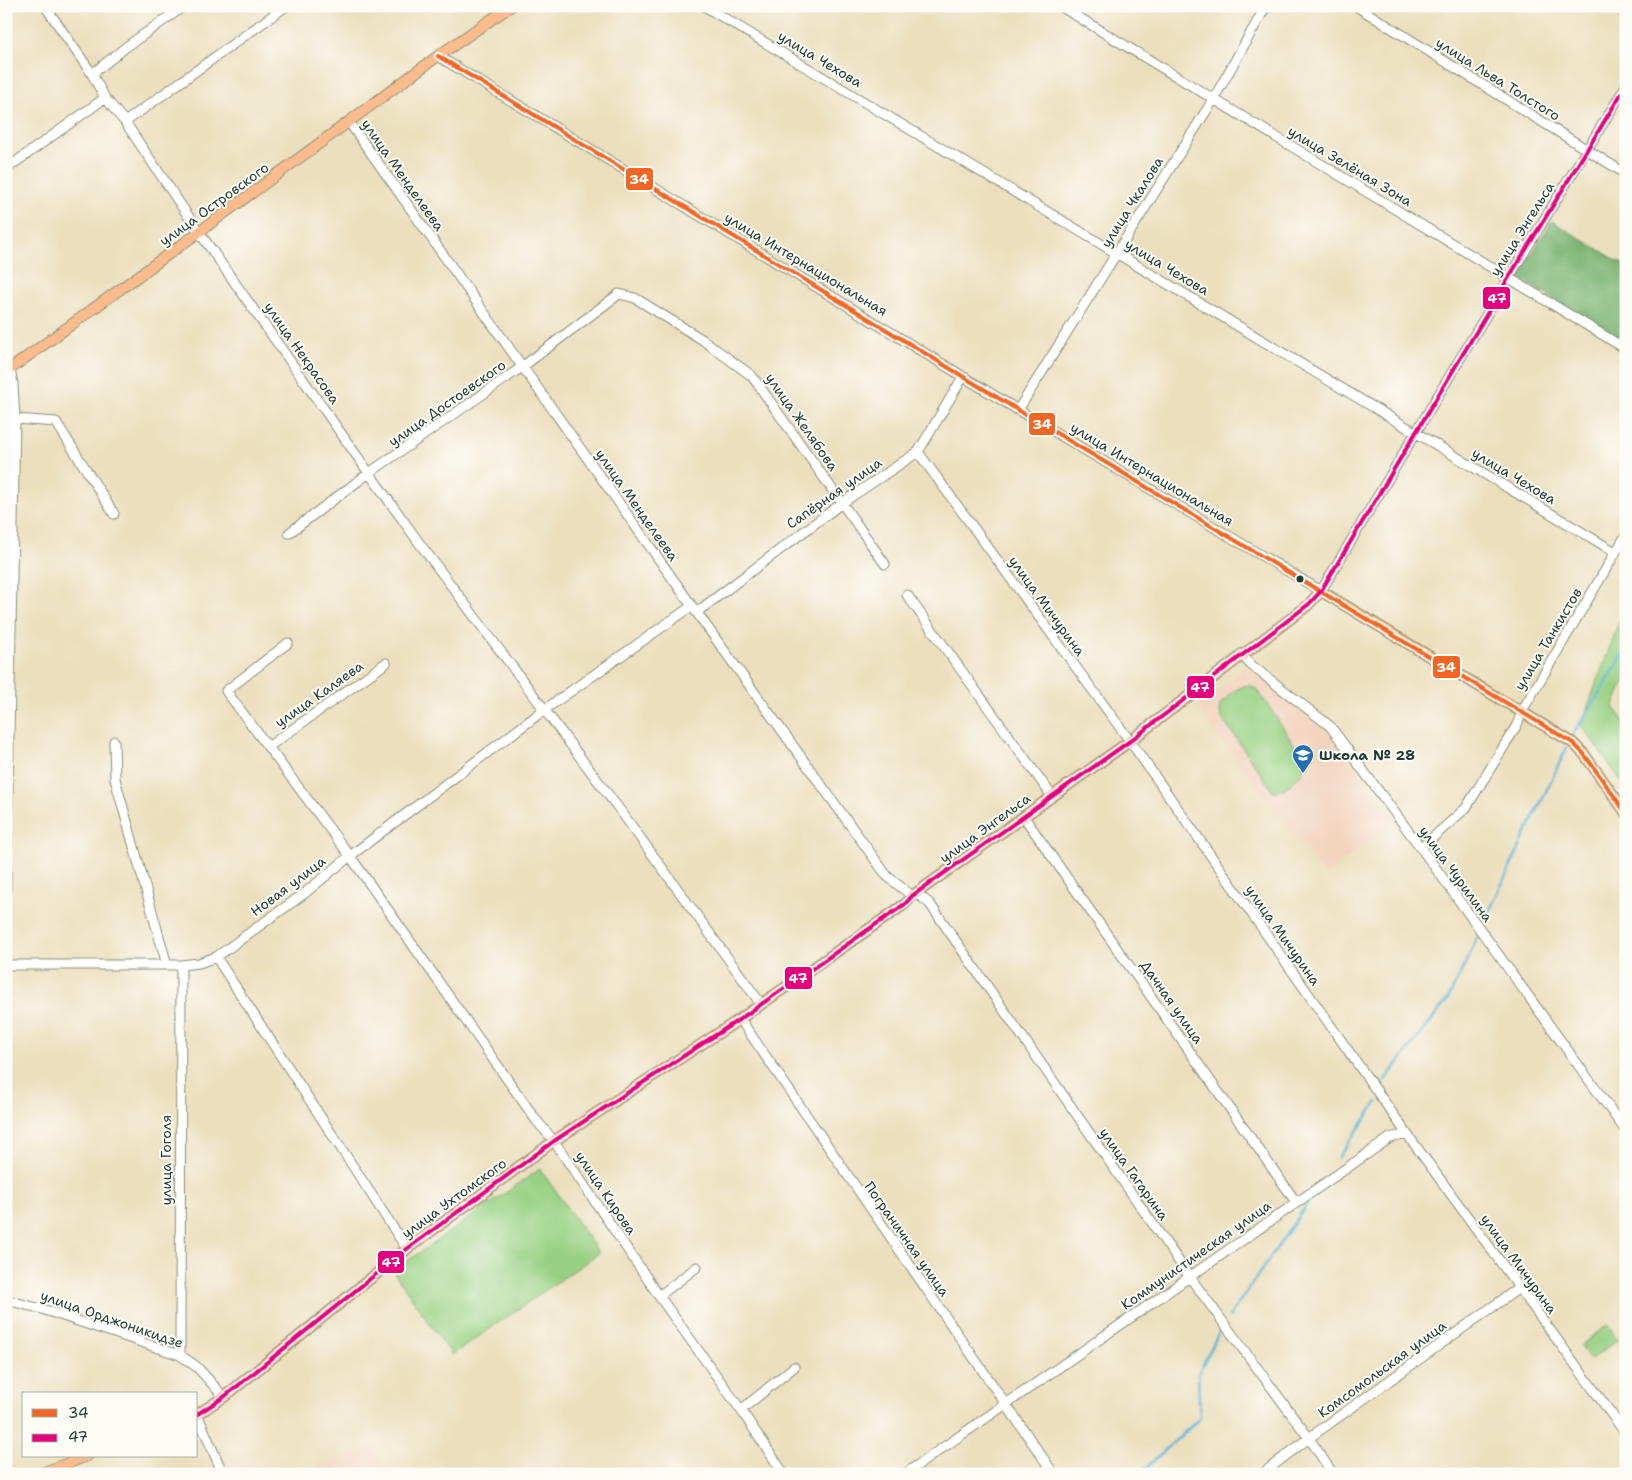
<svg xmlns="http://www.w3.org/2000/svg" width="1632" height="1480" font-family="'Shantell Sans',sans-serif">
<rect width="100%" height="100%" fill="#fdfcf7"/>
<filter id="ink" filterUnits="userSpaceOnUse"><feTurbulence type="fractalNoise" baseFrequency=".02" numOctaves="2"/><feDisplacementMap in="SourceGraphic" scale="10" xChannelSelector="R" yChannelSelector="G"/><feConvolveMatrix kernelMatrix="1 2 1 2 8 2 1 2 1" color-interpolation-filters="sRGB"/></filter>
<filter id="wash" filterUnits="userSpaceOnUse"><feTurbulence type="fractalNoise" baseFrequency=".0096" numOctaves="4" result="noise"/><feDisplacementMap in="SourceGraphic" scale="20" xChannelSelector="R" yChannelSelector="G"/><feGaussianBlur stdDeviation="1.12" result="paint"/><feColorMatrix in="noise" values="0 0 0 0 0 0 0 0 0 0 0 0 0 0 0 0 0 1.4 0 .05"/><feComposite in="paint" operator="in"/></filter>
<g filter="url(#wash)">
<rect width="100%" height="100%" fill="#ebdfbd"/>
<path fill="#f3d4bf" d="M1247 666 1323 727 1395 821 1325 875 1197 708Z
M374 1447 387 1474H292L345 1457Z"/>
<path fill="#99d184" stroke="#5c875c" d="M1621 617 1626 620V678L1613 707 1626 724V788L1581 725Z
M1249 685 1257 689 1307 764C1303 774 1284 794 1273 791L1221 717 1219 707C1226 696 1237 687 1249 685Z
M540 1169 599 1253 452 1355 393 1271Z
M1607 1325 1618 1339 1591 1360 1580 1346Z"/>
<path fill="#7ab372" stroke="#4c7853" d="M1552 221 1626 266V344L1517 277Z"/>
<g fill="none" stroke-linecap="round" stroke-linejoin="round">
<path stroke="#5cb4d9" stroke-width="2.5" d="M1572 736 1626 651
M1486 918 1567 747
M1385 1080 1448 999 1480 932
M1338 1158 1377 1102
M1229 1317 1312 1197
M1139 1474 1200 1418 1198 1374 1221 1328"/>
</g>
</g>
<g filter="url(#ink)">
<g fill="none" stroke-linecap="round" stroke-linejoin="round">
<g stroke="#858e78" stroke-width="11">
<path id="minor" d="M45 6 92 74 105 98 125 122 199 232 369 473 420 544 628 821 761 1004
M704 6 1615 552
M1060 6 1626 349
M1356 6 1626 174
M438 56 1018 410 1321 591 1509 277 1626 86
M92 74 126 47 184 6
M125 122 286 6
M349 122 692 606 887 876 912 896 919 895 930 904 1189 1276 1309 1438 1333 1474
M6 169 105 98
M1018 410 1213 100 1266 6
M15 419 56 422 114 514
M918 452 1130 741 1407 1134 1626 1434
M289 533 369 473 522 367 619 294 635 298 703 340 752 376 885 564
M907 595 1052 796
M697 612 842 503 918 452 963 377
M288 643 226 691 350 856 536 1120 554 1141 659 1296 741 1410 784 1474
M1241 654 1251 665 1330 726 1421 848 1626 1131
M114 741 115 779 167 965
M268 747 386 663
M1024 817 1296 1202
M1421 848 1466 808 1517 725 1522 711 1626 535
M6 894 15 419 13 384 10 369
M216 957 407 1249
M6 965H181L199 963 216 957 305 893 350 856 544 710 692 606
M740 1019 1054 1474
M659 1296 697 1267
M6 1300 42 1309 180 1355 197 1367 224 1397
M180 1355 181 965
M741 1410 794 1367
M197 1414 223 1474
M905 1474 1390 1138 1407 1134
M1262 1474 1309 1438 1519 1288"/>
</g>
<g stroke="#858e78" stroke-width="12">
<path id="major" d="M6 372 199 232 438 56 511 6
M196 1415 224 1397 407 1249 554 1141 740 1019 905 904 912 896 1130 741 1307 606 1321 591 1573 743 1584 754 1626 813
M39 1474 87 1456"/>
</g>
<use href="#minor" stroke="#fff" stroke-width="9"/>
<use href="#major" stroke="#fbbb8c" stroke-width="10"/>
<g stroke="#fdfcf7" stroke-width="8">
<path id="bus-1" d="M438 56 1018 410 1573 743 1584 754 1626 813"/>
</g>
<g stroke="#fdfcf7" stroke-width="8">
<path id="bus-2" d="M196 1415 224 1397 407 1249 554 1141 740 1019 905 904 912 896 1130 741 1309 604 1321 591 1509 277 1626 86"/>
</g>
<use href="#bus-1" stroke="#f26522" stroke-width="4"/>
<use href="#bus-2" stroke="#e5007d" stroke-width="4"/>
</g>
</g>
<defs>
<g id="school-pin" transform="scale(1.125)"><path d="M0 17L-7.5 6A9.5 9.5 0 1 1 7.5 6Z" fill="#1f6fb2" stroke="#fdfcf7"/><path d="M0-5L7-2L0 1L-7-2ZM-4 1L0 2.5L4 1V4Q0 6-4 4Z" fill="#fff"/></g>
</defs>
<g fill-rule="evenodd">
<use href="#school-pin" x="1303" y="755"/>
</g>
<circle fill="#1f3d34" stroke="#fdfcf7" stroke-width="2" cx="1300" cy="579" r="4.5"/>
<g text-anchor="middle" stroke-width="4" stroke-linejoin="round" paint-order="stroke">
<g font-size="14" fill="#1f3d34" stroke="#fdfcf7">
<text transform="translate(820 59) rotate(31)" y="5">улица Чехова</text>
<text transform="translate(1498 79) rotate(32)" y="5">улица Льва Толстого</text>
<text transform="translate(1350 166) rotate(31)" y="5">улица Зелёная Зона</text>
<text transform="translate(403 175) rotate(55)" y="5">улица Менделеева</text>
<text transform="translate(1132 202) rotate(-58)" y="5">улица Чкалова</text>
<text transform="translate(214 204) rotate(-36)" y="5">улица Островского</text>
<text transform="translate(1522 229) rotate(-58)" y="5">улица Энгельса</text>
<text transform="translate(806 264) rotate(31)" y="5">улица Интернациональная</text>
<text transform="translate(1167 267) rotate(31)" y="5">улица Чехова</text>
<text transform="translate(302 353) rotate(55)" y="5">улица Некрасова</text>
<text transform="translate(447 403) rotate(-35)" y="5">улица Достоевского</text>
<text transform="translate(802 422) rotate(55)" y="5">улица Желябова</text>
<text transform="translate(1152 474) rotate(31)" y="5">улица Интернациональная</text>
<text transform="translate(1514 476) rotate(31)" y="5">улица Чехова</text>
<text transform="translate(834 493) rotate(-35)" y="5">Сапёрная улица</text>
<text transform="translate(637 505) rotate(55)" y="5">улица Менделеева</text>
<text transform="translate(1047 606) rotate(54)" y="5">улица Мичурина</text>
<text transform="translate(1548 639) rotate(-59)" y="5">улица Танкистов</text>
<text transform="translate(319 694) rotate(-35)" y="5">улица Каляева</text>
<text transform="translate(985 828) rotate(-36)" y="5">улица Энгельса</text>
<text transform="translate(1456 874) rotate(54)" y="5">улица Чурилина</text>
<text transform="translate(288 886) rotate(-37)" y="5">Новая улица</text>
<text transform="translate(1283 935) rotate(55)" y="5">улица Мичурина</text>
<text transform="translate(1172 1002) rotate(55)" y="5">Дачная улица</text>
<text transform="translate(166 1160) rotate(-90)" y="5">улица Гоголя</text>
<text transform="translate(1134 1174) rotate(55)" y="5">улица Гагарина</text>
<text transform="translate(606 1193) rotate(56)" y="5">улица Кирова</text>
<text transform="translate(454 1198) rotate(-36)" y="5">улица Ухтомского</text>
<text transform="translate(907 1239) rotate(55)" y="5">Пограничная улица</text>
<text transform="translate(1196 1255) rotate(-35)" y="5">Коммунистическая улица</text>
<text transform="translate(1519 1264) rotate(54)" y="5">улица Мичурина</text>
<text transform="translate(112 1319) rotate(19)" y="5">улица Орджоникидзе</text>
<text transform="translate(1382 1369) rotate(-36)" y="5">Комсомольская улица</text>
</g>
<g font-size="14" font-weight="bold" fill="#1f3d34" stroke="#fdfcf7" text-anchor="start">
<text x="1319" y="760">Школа № 28</text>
</g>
</g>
<g stroke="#fdfcf7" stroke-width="2">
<rect x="625" y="167" width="29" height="24" rx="5" fill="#f26522"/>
<rect x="1482" y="286" width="29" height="24" rx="5" fill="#e5007d"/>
<rect x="1028" y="412" width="28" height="24" rx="5" fill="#f26522"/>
<rect x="1432" y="655" width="29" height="24" rx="5" fill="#f26522"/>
<rect x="1186" y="675" width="29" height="24" rx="5" fill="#e5007d"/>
<rect x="784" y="966" width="29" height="24" rx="5" fill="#e5007d"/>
<rect x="377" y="1250" width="28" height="24" rx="5" fill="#e5007d"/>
</g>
<g font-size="14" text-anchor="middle" font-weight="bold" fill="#fff">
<text x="639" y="184">34</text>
<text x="1497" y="303">47</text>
<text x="1042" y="429">34</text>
<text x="1446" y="672">34</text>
<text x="1200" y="692">47</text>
<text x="798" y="983">47</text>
<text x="391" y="1267">47</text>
</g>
<rect width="1632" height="1480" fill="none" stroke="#fdfcf7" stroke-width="25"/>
<rect x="22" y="1392" width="175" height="65" fill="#fdfcf7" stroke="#a4b0a9"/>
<rect x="32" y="1409" width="25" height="8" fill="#f26522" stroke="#a4b0a9"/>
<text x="68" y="1418" font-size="15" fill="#1f3d34">34</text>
<rect x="32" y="1434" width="25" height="8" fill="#e5007d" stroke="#a4b0a9"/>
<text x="68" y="1442" font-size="15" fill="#1f3d34">47</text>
</svg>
